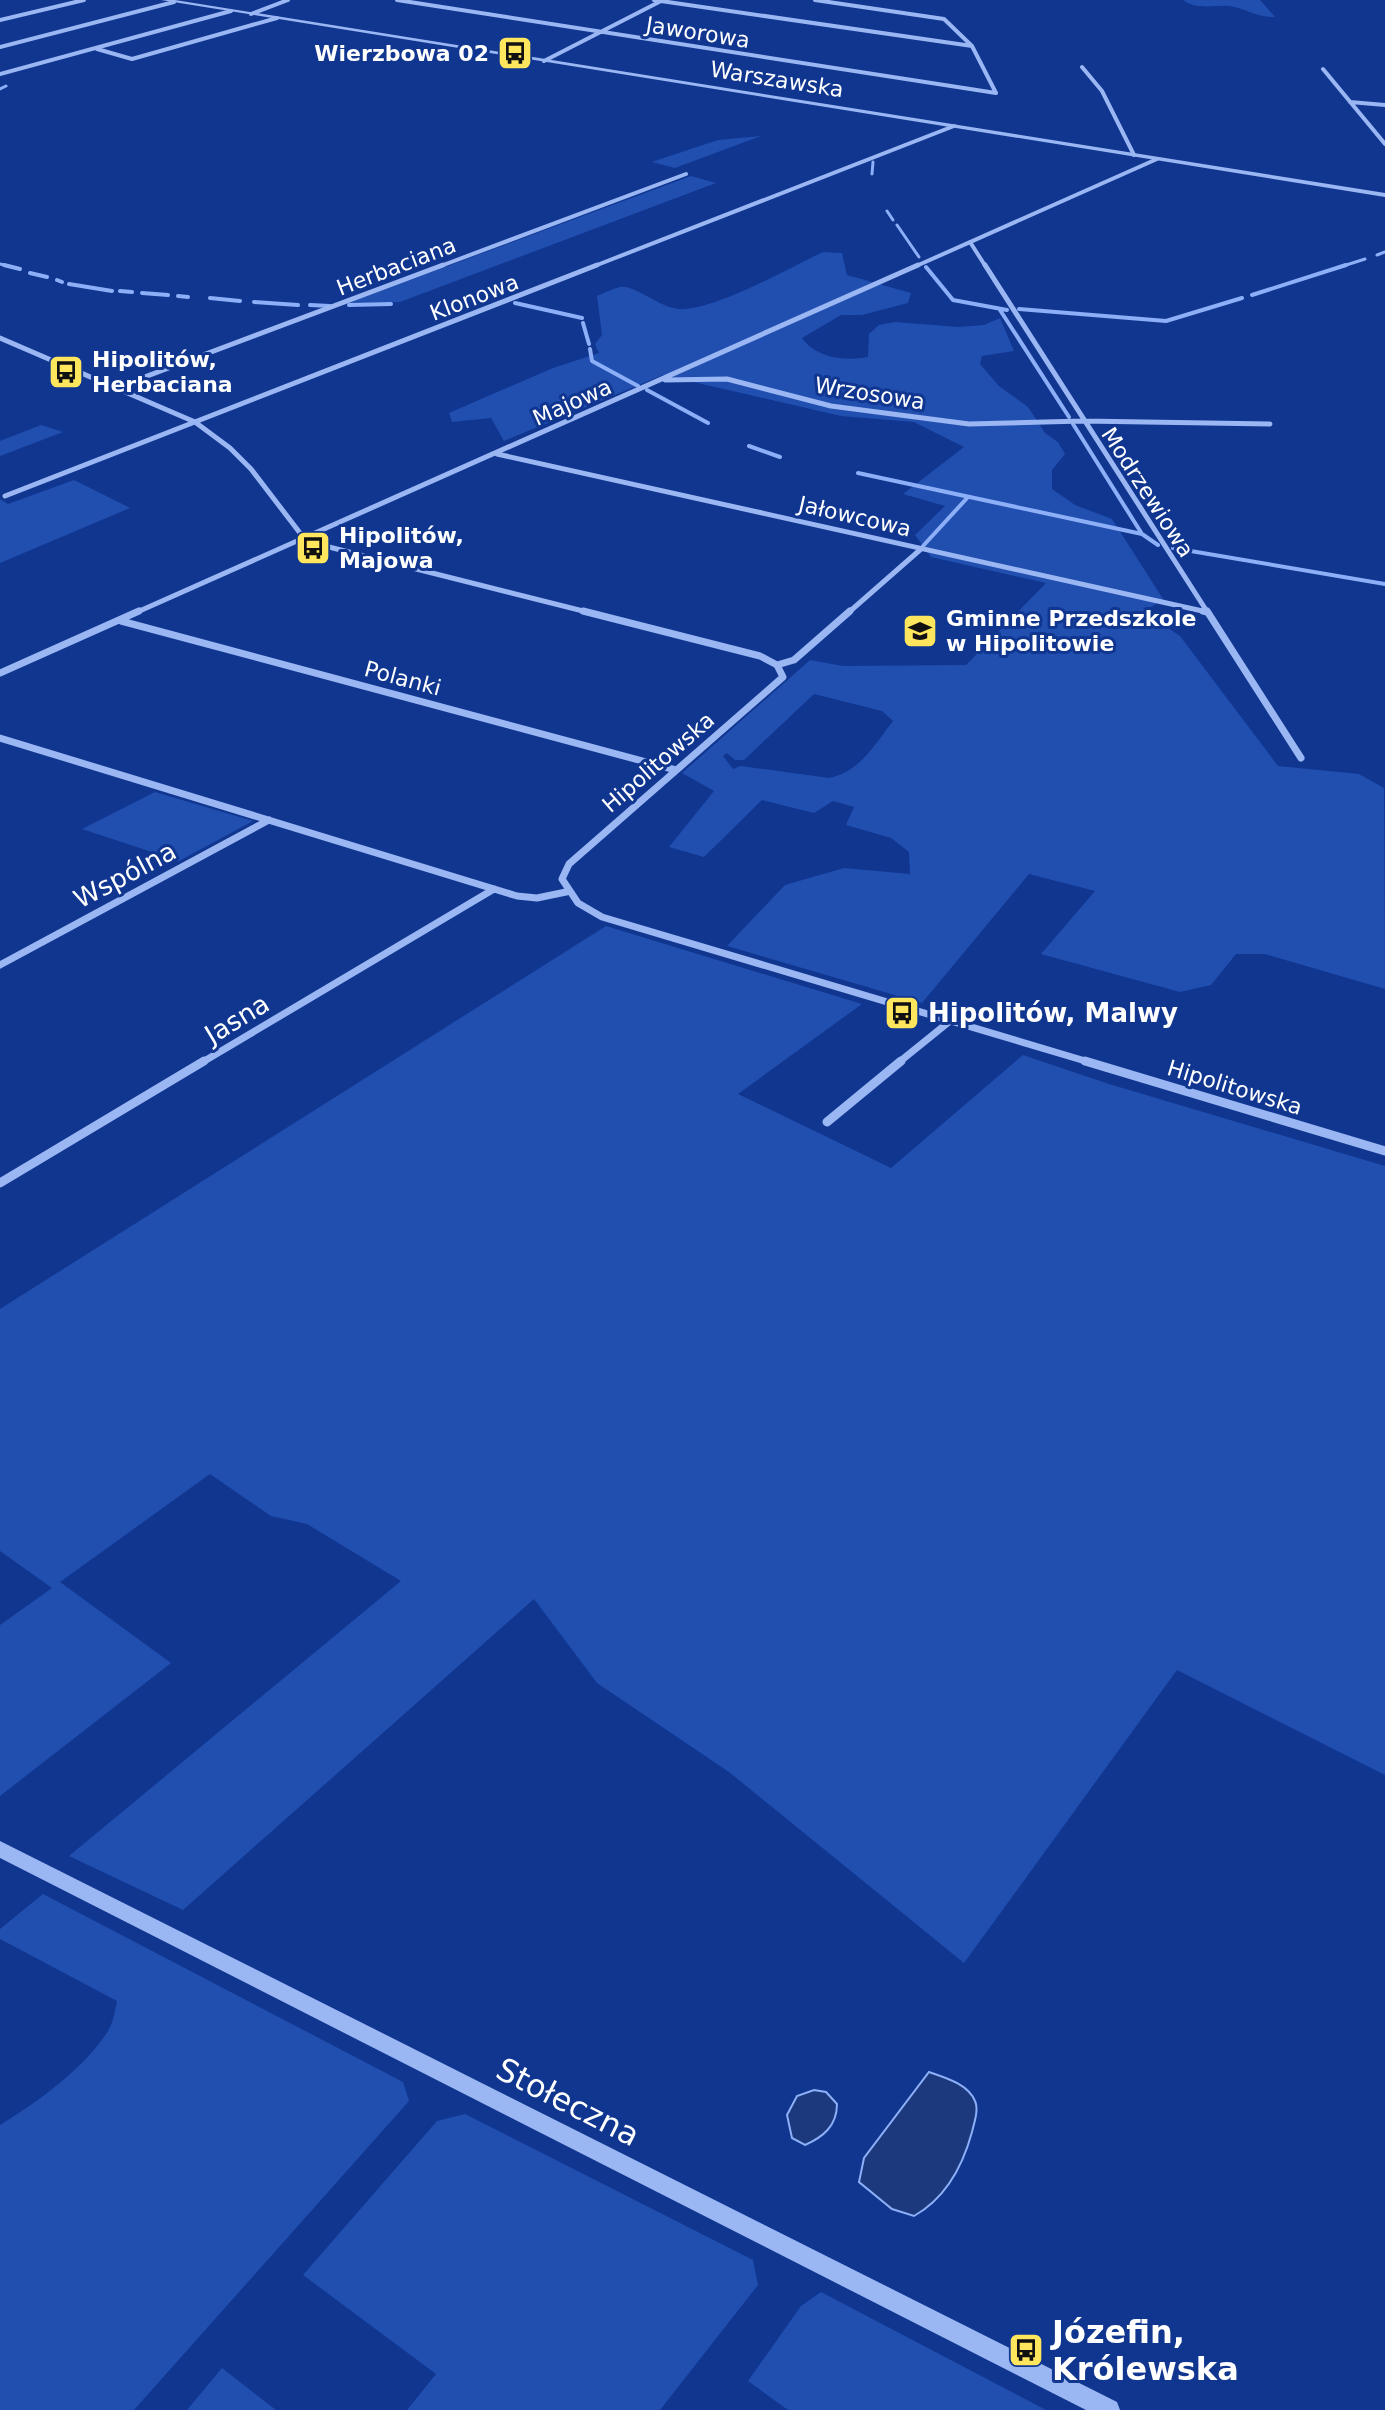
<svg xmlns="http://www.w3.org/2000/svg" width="1385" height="2410" font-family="'DejaVu Sans',sans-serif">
<rect width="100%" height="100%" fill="#103690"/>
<path fill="#214fb0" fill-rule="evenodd" d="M1183 0H1260L1275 17C1258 18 1245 8 1229 6 1214 5 1196 10 1183 0Z
M761 136 675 168 652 162 718 140Z
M691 176 716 183 400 302 348 303Z
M823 252 842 253 847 275 911 293 908 303 862 315H841L802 338C817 359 846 361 868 357L869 334 879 325 895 322 958 327 984 325 1000 318 1014 351 982 356 980 364 999 386 1028 407 1045 433 1058 442 1065 454 1052 470V489L1075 505 1112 519 1163 599 1144 612 1180 636 1278 766 1359 774 1384 788 1385 989 1265 954H1236L1211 985 1180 992 1041 954 1095 891 1029 874 922 1003 727 946 785 885 844 868 910 874 909 852 891 838 846 825 854 807 833 801 814 813 762 800 704 857 669 847 714 791 682 773 810 660 843 666 966 665 1046 583 931 557 915 535 945 506 903 494 964 447 914 422 841 416 663 375 504 441 491 418 452 422 449 413 553 368 599 353 595 344 602 335 597 296C604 293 612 289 620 287 636 285 658 307 678 309 712 312 789 268 823 252ZM814 694 882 711 893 721C875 744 860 772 829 778L741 766 733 769 723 756 727 753 735 760H744Z
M41 425 63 432 0 456V441Z
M74 480 130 508 0 563V499L8 504Z
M155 792 253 821 179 861 82 829Z
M606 926 862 1004 738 1094 891 1168 1023 1055 1109 1084 1385 1166V1775L1177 1670 964 1963 729 1772 597 1683 534 1599 183 1910 69 1856 401 1581 307 1524 271 1516 210 1474 60 1582 171 1663 0 1796V1625L52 1588 0 1551V1309Z
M43 1894 403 2082 409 2101 134 2410H0V2125C36 2103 85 2068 108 2031 113 2023 115 2011 117 2001L0 1939V1929Z
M465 2114 753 2260 758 2285 660 2410H407L436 2374 303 2275 437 2121Z
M821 2292 1046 2410H788L748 2381 801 2306Z
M222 2368 276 2410H187Z"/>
<path fill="#1c397d" stroke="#8caff7" stroke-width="2" d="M929 2072C946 2078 968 2084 975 2101 979 2110 974 2123 972 2132 963 2165 946 2198 914 2216L892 2209 859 2182 864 2158Z
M814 2090 826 2092 837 2104C837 2126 823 2137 805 2145L792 2138 787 2115 797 2096Z"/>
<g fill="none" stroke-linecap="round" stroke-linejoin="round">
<path stroke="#8caff7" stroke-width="3" d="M0 89 6 86
M872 174 873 162
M887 211 893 220
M897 225 919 257
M1377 255 1385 252
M0 264 12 267
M1340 267 1365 259"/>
<path stroke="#8caff7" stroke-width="4" d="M4 265 20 269
M926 267 953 300 1007 310
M30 273 47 277
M57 280 62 282
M69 284 112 291
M120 291 132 292
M142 293 168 295
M1252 295 1346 265
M178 296 188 297
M210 298 240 301
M254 302 298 305
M515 303 582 318
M310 305 330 306
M349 305 391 304
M1019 309 1166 321 1242 298
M1000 310 1069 417
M583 323 589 344
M590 349 592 361 638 386
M647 390 708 423
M1073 424 1142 534 1158 545
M749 446 780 457
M858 473 1142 534
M923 546 968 497
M1173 548 1385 584"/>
<path stroke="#9ab6f3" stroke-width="4" d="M397 0 996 93
M654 0 972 46
M815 0 944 19 972 46 996 93
M251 14 288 0
M0 20 84 0
M0 47 174 2
M97 49 132 59 277 18
M544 61 661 1
M1082 67 1102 91 1134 155
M1323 69 1385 144
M0 74 231 11
M1350 102 1385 105
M970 242 986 267
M438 267 686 174
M592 267 954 126
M914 267 1157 159"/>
<path stroke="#9ab6f3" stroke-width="5" d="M985 265 1208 613
M0 338 195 422 230 448 251 469 300 533 321 545 591 613
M665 380 727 379 831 406 969 424 1083 421 1270 424
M118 387 443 265
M497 454 1207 612
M5 496 597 265
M135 613 918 265
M848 613 921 549"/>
<path stroke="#9ab6f3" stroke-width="7" d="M583 611 760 656 777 665 783 677 569 864 562 879 578 903 602 917 1092 1063
M1203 611 1207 612
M1207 611 1301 758
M121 621 676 770
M777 665 794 660 850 611
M0 673 139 611
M0 738 517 896 537 898 566 892
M0 965 269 820
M201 1063 494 889
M898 1063 950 1021"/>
<path stroke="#9ab6f3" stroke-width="9" d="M1085 1061 1385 1151
M827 1122 901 1061
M0 1183 204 1061"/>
<path fill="#9ab6f3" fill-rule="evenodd" d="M161 0H175L1385 193V197Z
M0 1841 1117 2402 1120 2410H1086L0 1858Z"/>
</g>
<defs>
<g id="bus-square" transform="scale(1.8)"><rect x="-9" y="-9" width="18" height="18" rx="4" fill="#ffe65c" stroke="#103690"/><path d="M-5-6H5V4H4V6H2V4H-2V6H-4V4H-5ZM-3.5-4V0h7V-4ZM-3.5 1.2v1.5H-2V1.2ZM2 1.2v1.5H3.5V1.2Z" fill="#111"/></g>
<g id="school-square" transform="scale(1.8)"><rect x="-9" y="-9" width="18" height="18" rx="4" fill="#ffe65c" stroke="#103690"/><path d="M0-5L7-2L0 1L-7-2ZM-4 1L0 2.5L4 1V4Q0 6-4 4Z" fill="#111"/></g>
</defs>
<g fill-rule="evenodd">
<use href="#bus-square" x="515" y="53"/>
<use href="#bus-square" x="66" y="372"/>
<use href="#bus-square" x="313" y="548"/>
<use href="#school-square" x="920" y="631"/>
<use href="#bus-square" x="902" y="1013"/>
<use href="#bus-square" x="1026" y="2350"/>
</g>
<g text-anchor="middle" stroke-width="6" stroke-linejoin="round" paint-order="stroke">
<g font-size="22" fill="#fff" stroke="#103690">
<text transform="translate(698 32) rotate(9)" y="8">Jaworowa</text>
<text transform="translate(777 79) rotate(9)" y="8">Warszawska</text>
<text transform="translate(396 266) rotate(-21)" y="8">Herbaciana</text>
<text transform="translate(474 297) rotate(-21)" y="8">Klonowa</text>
<text transform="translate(870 393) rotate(9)" y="8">Wrzosowa</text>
<text transform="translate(572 402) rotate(-24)" y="8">Majowa</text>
<text transform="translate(1148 492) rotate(57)" y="8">Modrzewiowa</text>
<text transform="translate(855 516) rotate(13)" y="8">Jałowcowa</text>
<text transform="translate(403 678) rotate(15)" y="8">Polanki</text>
<text transform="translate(658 762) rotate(-41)" y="8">Hipolitowska</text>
<text transform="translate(1235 1087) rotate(17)" y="8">Hipolitowska</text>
</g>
<g font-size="22" font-weight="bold" fill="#fff" stroke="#103690" text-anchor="start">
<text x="489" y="61" text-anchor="end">Wierzbowa 02</text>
<text x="92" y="367">Hipolitów,<tspan x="92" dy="25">Herbaciana</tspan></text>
<text x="339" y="543">Hipolitów,<tspan x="339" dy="25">Majowa</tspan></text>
<text x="946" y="626">Gminne Przedszkole<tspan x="946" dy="25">w Hipolitowie</tspan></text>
</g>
<g font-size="26" fill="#fff" stroke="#103690">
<text transform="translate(125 875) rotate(-28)" y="9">Wspólna</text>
<text transform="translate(237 1019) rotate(-31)" y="9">Jasna</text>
</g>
<g font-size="26" font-weight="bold" fill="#fff" stroke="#103690" text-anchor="start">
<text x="928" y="1022">Hipolitów, Malwy</text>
</g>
<g font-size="32" fill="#fff" stroke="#103690">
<text transform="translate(568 2102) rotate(27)" y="11">Stołeczna</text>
</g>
<g font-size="32" font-weight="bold" fill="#fff" stroke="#103690" text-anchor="start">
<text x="1052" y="2343">Józefin,<tspan x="1052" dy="37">Królewska</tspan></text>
</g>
</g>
</svg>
